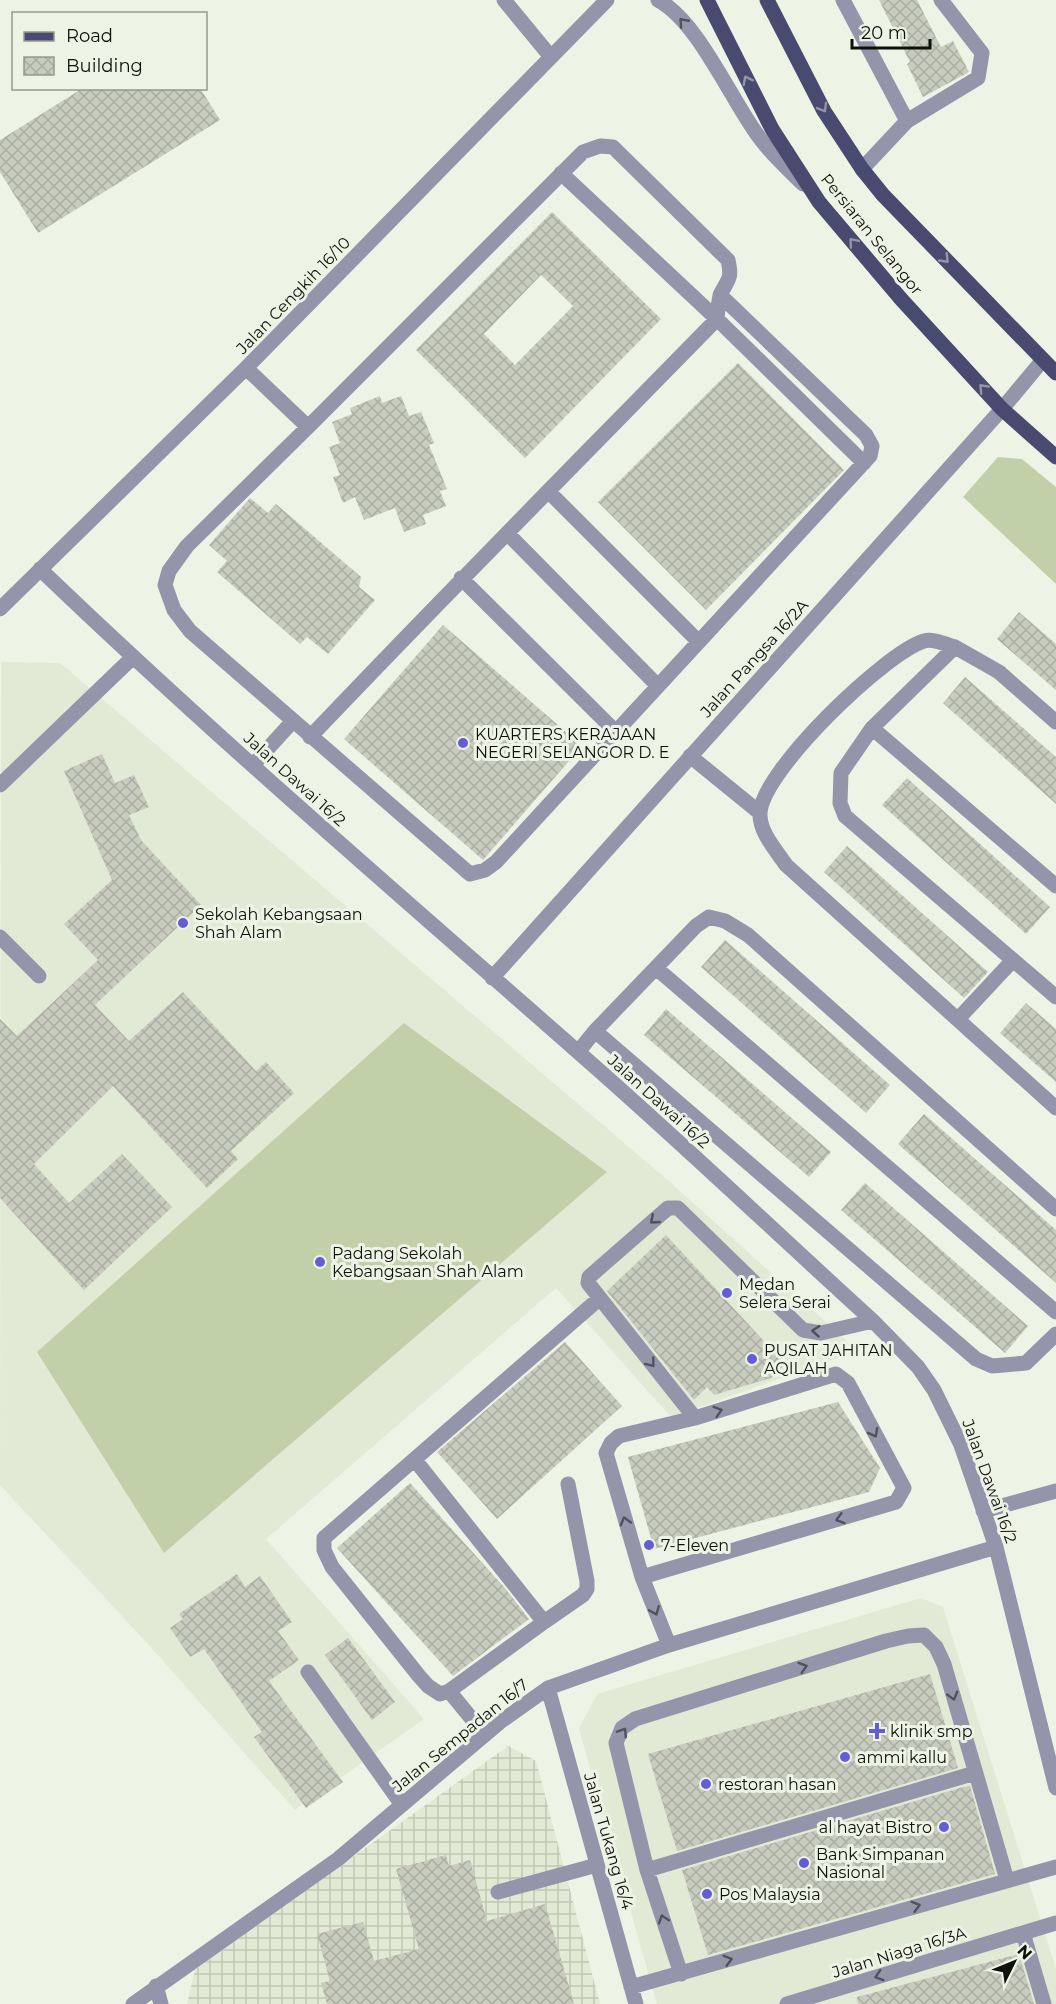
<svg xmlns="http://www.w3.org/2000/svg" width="1056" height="2004" font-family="Montserrat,sans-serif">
<defs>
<pattern id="industrial-grid" width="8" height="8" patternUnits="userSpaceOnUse" patternTransform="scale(1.5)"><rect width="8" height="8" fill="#e1ead4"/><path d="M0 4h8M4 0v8" fill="none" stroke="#c0c8b5"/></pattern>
<pattern id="building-cross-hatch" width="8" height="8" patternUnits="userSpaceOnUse" patternTransform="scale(1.5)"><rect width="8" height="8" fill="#c7ccbe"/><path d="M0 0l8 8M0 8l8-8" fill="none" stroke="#aaaea2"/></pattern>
</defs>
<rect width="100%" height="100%" fill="#eef4e5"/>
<path fill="#e1ead4" d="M1 662 60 663 670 1182 858 1351 671 1417 556 1288 266 1539 424 1719 295 1810 148 1644 0 1485Z
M921 1598 943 1607 1056 1969V2004H657L579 1729 597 1694Z"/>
<path fill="url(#industrial-grid)" d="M508 1746 536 1761 600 2004H187L195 1970Z"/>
<path fill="#c2d0a9" d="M998 457 1022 459 1056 487V584L963 497Z
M404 1023 607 1172 164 1553 37 1352Z"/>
<path fill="url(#building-cross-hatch)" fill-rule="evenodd" d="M879 0H917L941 47 953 41 969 72 923 97 907 64 910 62Z
M83 88H200L220 120 38 233 0 172V140Z
M552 212 661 319 525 458 416 350ZM541 275 573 306 515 365 484 334Z
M738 363 844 470 706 610 598 502Z
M380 396 382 403 401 396 409 416 421 412 434 443 429 445 447 489 440 491 446 506 423 515 426 524 404 532 395 508 364 520 355 497 343 503 333 477 340 475 329 447 340 443 332 422 352 414 350 408Z
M250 498 268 513 276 504 361 577 359 587 375 600 328 654 307 637 300 644 217 572 227 561 209 545Z
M1019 612 1056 644V690L997 639Z
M443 625 582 746 483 860 344 739Z
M965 677 1056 757V804L943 703Z
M102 754 115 783 134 775 149 807 129 815 141 840 201 905 95 1005 129 1041 183 992 256 1071 266 1062 294 1093 231 1151 238 1159 207 1188 113 1086 34 1164 69 1203 122 1154 172 1207 84 1290 0 1198V1019L17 1036 98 960 64 924 112 880 64 771Z
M907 778 1050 907 1026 934 882 805Z
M847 846 988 972 964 998 824 872Z
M725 940 890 1085 866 1113 701 967Z
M1026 1003 1056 1029V1082L1000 1033Z
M666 1009 831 1152 809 1177 644 1035Z
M924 1114 1056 1230V1283L898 1144Z
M865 1183 1028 1326 1005 1353 841 1210Z
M666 1235 785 1364 771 1378 714 1395 707 1387 694 1400 607 1291Z
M565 1342 622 1406 497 1519 437 1452Z
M838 1402 880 1468 869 1492 654 1549 628 1457Z
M410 1483 505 1588 529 1619 453 1676 337 1548Z
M237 1574 245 1587 260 1576 292 1622 278 1631 299 1660 269 1681 343 1782 306 1808 254 1737 262 1732 204 1649 190 1657 170 1628 183 1619 179 1614Z
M348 1638 395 1702 372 1720 325 1655Z
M930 1674 958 1768 677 1851 648 1754Z
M970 1786 995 1874 708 1955 682 1870 963 1787Z
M446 1855 449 1866 470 1860 487 1921 545 1904 574 2004H327L321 1983 330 1981 317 1934 363 1922 374 1961 419 1949 396 1869Z
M1019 1954 1034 2004H858L857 1997Z"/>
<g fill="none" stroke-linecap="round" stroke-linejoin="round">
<path stroke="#9395ab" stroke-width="15" d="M504 0 551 57
M658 0C698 21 731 100 759 137 771 154 788 169 803 184
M843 0 907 121
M862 169 907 121 978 78 982 53 941 0
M561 173 717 319 864 463
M246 368 308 427 187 546 169 571 165 585 174 610 190 631 470 874 485 870 496 862 870 456 872 446 866 435 720 295
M308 427 583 152 600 146 613 147 728 260C732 278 729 278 721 293 718 300 718 311 717 319 581 458 444 596 310 737
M549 492 699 642
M507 533 658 686
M40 569C214 736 396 892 577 1051 678 1139 774 1231 873 1321L918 1367 934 1390 961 1445 996 1547 1056 1788
M461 578 616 732
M0 609 246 368 607 0
M955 647C947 645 933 638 924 641 885 653 762 771 760 813 759 832 776 850 786 865L1056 1108
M1056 722 999 672 955 647 872 728 841 773 840 803 845 816 1056 997
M872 728 1056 886
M690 756 760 813
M253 765 292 722
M0 785 132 658
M0 937 39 976
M656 968 1056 1312
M492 978 1002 409 1042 361
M958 1019 1013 960
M595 1031 976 1359 992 1366 1026 1363 1056 1334
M578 1052 595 1031 696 926 709 917 725 921 748 935 1056 1209
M695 1418 588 1283 589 1277 668 1208H678L803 1330 821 1333 873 1321
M415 1460 544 1622 583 1595 587 1589V1581L568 1484
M983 1511 1056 1491
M642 1577 896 1502 904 1488 848 1383 836 1374 695 1418 619 1436 611 1443 606 1453 642 1577 669 1645
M544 1622 449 1691 440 1694 428 1686 419 1676 332 1567 324 1550V1538L600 1298
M308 1672 402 1805
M548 1688 636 2004
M449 1691 485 1735
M647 1870 975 1773
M498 1892 597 1865
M1023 1933 1044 2004
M681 1974 647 1870 616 1743 622 1728 635 1719 886 1641 908 1636 924 1635 936 1647 944 1664 1007 1880
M156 1986 161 2004
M631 1987 1056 1867
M133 2004 338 1859 500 1722 548 1688 669 1645 996 1547
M787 2004 1056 1923"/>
<path stroke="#484a6f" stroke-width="15" d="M707 0 772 129 819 202 901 299 1002 409 1056 457
M767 0 824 111 862 169 883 195 1056 373"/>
</g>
<defs><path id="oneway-chevron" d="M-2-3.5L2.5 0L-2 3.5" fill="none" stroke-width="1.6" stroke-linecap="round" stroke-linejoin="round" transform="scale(1.5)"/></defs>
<g stroke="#50525b">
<use href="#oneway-chevron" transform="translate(683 22) rotate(-132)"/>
<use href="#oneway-chevron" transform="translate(654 1220) rotate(139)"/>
<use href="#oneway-chevron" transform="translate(816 1331) rotate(-176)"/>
<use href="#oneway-chevron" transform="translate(651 1363) rotate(52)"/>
<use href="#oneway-chevron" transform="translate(718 1411) rotate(-17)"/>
<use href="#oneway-chevron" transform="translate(874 1433) rotate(62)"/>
<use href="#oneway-chevron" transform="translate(840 1519) rotate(164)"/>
<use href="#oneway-chevron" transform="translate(625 1521) rotate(-106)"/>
<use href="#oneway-chevron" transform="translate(655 1611) rotate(68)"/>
<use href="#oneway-chevron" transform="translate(803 1667) rotate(-17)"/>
<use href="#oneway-chevron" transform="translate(953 1696) rotate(74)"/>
<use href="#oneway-chevron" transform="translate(623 1732) rotate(-57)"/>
<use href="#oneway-chevron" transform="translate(916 1906) rotate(-16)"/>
<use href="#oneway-chevron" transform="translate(663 1919) rotate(-108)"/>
<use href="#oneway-chevron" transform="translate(728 1960) rotate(-16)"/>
<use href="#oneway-chevron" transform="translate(879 1976) rotate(163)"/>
</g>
<g stroke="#9396a4">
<use href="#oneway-chevron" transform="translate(747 80) rotate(-117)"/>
<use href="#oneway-chevron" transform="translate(823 108) rotate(60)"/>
<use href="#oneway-chevron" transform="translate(853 242) rotate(-130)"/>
<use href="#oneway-chevron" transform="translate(945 259) rotate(46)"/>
<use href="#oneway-chevron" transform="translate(983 388) rotate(-133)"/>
</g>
<g fill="#645dd6" stroke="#eef4e5" stroke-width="2">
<circle cx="463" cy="743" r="6"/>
<circle cx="183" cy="923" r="6"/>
<circle cx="320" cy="1262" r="6"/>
<circle cx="727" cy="1293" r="6"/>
<circle cx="752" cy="1359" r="6"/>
<circle cx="649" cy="1545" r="6"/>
<path d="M874 1722h6v6h6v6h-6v6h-6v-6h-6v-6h6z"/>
<circle cx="845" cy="1757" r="6"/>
<circle cx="706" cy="1784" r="6"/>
<circle cx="944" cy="1827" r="6"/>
<circle cx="804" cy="1863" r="6"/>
<circle cx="707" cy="1894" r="6"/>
</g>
<g text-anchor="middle" stroke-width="6" stroke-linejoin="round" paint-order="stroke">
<g font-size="16" fill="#0e100b" stroke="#eef4e5">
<text transform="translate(872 234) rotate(51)" y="6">Persiaran Selangor</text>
<text transform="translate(293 295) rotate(-46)" y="6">Jalan Cengkih 16/10</text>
<text transform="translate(754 658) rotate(-48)" y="6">Jalan Pangsa 16/2A</text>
<text transform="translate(295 779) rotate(42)" y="6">Jalan Dawai 16/2</text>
<text transform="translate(659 1101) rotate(42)" y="6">Jalan Dawai 16/2</text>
<text transform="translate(990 1481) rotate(70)" y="6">Jalan Dawai 16/2</text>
<text transform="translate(460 1735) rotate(-39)" y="6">Jalan Sempadan 16/7</text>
<text transform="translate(609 1841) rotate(74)" y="6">Jalan Tukang 16/4</text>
<text transform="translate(899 1952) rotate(-17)" y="6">Jalan Niaga 16/3A</text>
</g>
<g font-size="16" fill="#0e100b" stroke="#eef4e5" text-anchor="start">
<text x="475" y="740">KUARTERS KERAJAAN<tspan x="475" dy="18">NEGERI SELANGOR D. E</tspan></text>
<text x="195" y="920">Sekolah Kebangsaan<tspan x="195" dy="18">Shah Alam</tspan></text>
<text x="332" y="1259">Padang Sekolah<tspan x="332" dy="18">Kebangsaan Shah Alam</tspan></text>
<text x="739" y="1290">Medan<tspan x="739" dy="18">Selera Serai</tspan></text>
<text x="764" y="1356">PUSAT JAHITAN<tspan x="764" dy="18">AQILAH</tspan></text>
<text x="661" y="1551">7-Eleven</text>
<text x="890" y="1737">klinik smp</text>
<text x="857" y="1763">ammi kallu</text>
<text x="718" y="1790">restoran hasan</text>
<text x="932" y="1833" text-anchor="end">al hayat Bistro</text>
<text x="816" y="1860">Bank Simpanan<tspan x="816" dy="18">Nasional</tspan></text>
<text x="719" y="1900">Pos Malaysia</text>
</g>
</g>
<rect x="12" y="12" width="195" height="78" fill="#eef4e5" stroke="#94998e" stroke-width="1.5"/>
<rect x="24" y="32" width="30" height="9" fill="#484a6f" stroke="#94998e" stroke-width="1.5"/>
<text x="66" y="42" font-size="18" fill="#0e100b">Road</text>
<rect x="24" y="57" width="30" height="18" fill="url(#building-cross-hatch)" stroke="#94998e" stroke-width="1.5"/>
<text x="66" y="72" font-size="18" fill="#0e100b">Building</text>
<g transform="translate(1014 1962) rotate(47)" stroke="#eef4e5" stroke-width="4.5" paint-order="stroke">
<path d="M0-4.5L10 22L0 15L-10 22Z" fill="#0e100b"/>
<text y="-9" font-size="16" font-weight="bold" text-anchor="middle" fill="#0e100b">N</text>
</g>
<path d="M852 39v9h78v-9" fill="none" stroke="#0e100b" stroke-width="3"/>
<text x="861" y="39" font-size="18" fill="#0e100b" stroke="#eef4e5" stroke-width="4.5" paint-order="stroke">20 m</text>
</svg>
